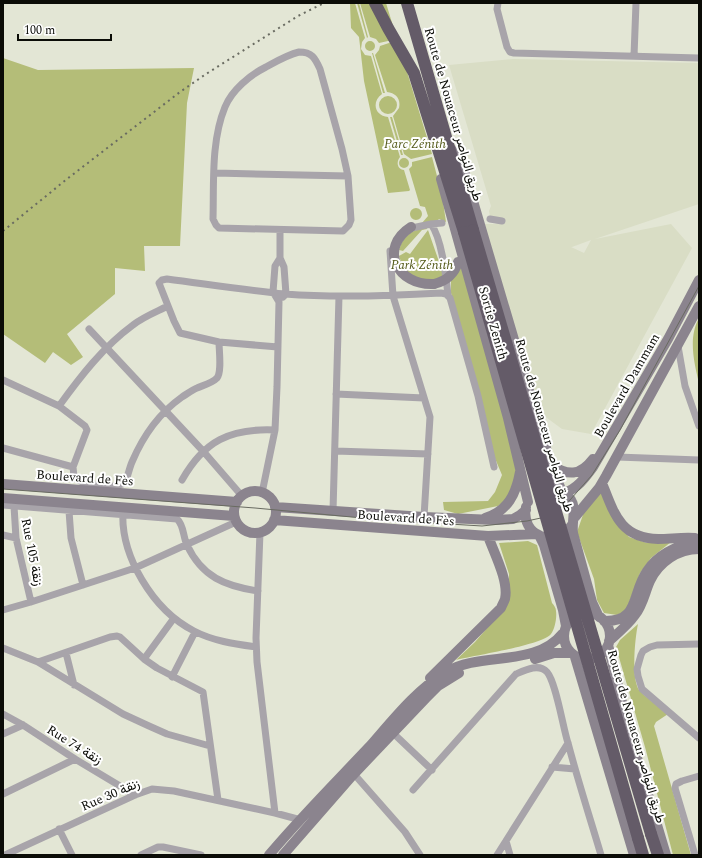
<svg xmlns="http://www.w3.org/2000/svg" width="702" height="858" font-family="Spectral,Vazirmatn,serif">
<rect width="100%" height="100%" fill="#e3e6d5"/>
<path fill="#d9ddc5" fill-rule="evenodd" d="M513 59 699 63V204L595 239 671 224 692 248 591 434 562 429 543 415 499 288 483 224H499L491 222 489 211 491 206 449 65ZM591 240 584 253 571 247H572Z"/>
<path fill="#b4bd78" d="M350 3H355L365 38 362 42 361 49 365 55 371 56 382 94C371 102 375 116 388 117L400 157C396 162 397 169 404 170L410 190 409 191 388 193 364 81 359 37 351 28Z
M357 3H359L368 37 367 38Z
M360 3H386L397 39 379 43 376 39 370 37Z
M365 46a5 5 0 1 1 10 0a5 5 0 1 1-10 0Z
M398 42 432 154 411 159 404 154 393 116 399 108C401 99 396 93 387 92L375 55 379 50 380 46 389 43Z
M372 53H373L385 93H383Z
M3 58 38 70 194 68 187 103 180 246H144L145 271 115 268V294L67 334 83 357 71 365 53 352 45 363 3 334Z
M379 105a9 9 0 1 1 18 0a9 9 0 1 1-18 0Z
M390 117H392L403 155H401Z
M432 157 442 195 446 222 439 219 437 221 422 223 428 216 425 207 420 206 409 169 412 166V162Z
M399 163a5 5 0 1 1 10 0a5 5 0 1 1-10 0Z
M410 214a6 6 0 1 1 12 0a6 6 0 1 1-12 0Z
M426 226 427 229 422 230 403 251 399 250C404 234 411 232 426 226Z
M428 230 444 276 437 279 420 280 404 270 399 256 406 252 410 254Z
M461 267 520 468 514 494 498 506 458 514 444 510 443 502 488 501 495 492 502 475 494 456 451 293V280Z
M699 318V383C694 362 688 338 699 318Z
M601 491 617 521 629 537 647 543 671 542 651 558 640 573 626 611 617 615 604 613 597 600 594 579 577 532 585 509Z
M528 541 537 545 552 603C554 605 556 608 556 611 557 617 555 629 551 634 543 645 472 656 456 660L475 642 508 604 509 574 499 543Z
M638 624C635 638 631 678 639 690 643 695 662 709 668 714L656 722 654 726 691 855H673L645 747 616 647 620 640Z"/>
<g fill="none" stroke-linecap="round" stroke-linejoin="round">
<path stroke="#a8a4aa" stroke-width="7" d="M498 3 497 9 507 47 510 52 514 53 699 58
M299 52C312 52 315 58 320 69L342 149 348 176 351 220 349 225 343 231 219 228 216 225 213 219C214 182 211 141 225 107 232 90 250 75 266 67 277 61 287 55 299 52Z
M634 56 636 3
M215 173 348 176
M490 219 502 221
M431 224C442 239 446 276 448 295
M407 229 431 224 442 223
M280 230V258L284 267 286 294 283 297
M390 251 393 296 430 417 424 517
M89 329 203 451 242 496
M678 346 685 386 699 426
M278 347 219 342 180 333 174 321 159 283 162 280 167 279C206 284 246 290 285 294 337 298 390 296 441 293L446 294 450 298 478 396 494 467
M3 380 59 406 85 426 87 430 73 467 74 477C83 486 114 489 125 483 128 476 129 469 132 462 143 436 158 414 182 397 187 394 192 390 197 388 204 385 212 383 217 378 222 372 219 350 219 342
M336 394 424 398
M59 406C80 377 103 347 133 325 143 317 156 312 168 306
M3 448 73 467
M335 451 428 454
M617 457 699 460
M182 480C204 441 230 428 275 430
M262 493 275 430 277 387 279 302 273 292 275 266 280 258
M3 505 177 519C184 525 183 537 187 545 202 577 225 586 258 591
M14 506 16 538 31 602
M123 510C120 556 153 610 194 631 213 641 235 644 256 647
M69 511 71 538 83 585
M333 511 339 296
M260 532 256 638 257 662 275 813
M3 535 16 538
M3 610 31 602 135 568 236 522
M699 644 657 645 650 647 643 651 641 655 637 669 638 676 642 689 699 738
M3 648 38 662 123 714 149 726 167 734 210 746
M66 653 74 685
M144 659 174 618
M38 662 110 637 117 636 120 637 144 659 157 668 203 692 218 800
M172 677 195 632
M3 714 23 725 75 759 135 795
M393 733 432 770
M3 734 23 725
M552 767 575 769
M354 774 405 832 420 855
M413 790 516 674C525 670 539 663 547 672 556 682 563 728 568 743 578 781 590 818 601 855
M3 794 75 759
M59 829 72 855
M506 841 510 855
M5 855 135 795 152 789 174 791 275 813 301 820
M141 855 158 847H163L201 855
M497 855 568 743
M695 855 675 788 676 784 682 781 699 776"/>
<path stroke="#8b848e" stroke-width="10" d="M451 149 460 160 465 174 551 465 562 492
M441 179 508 418 528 502
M411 227C378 248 397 286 434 284
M551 465C568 476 580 476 593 459
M602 483C614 513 620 538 658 539 670 539 683 537 695 538
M3 484 237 502
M560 491C581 500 571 517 573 533L592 602 599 617
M234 512a21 21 0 1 1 42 0a21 21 0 1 1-42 0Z
M564 493C577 489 585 478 593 467L668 339 699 280
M3 498 234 516
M275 507 424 517 494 520 513 519 520 515 526 510
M526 507C520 536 555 549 572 525
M575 517 599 488 606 476 699 306
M485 518C508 511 516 494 520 472
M274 520 488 536 537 534
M539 535 544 545 563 610 566 626
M564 636a23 23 0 1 1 46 0a23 23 0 1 1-46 0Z
M604 621C640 622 631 594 647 571 659 553 679 545 699 541
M609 641C618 633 628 625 635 615 643 605 645 592 650 581 659 562 678 549 699 549
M608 645 629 731 666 855
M575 657 634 855
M535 659 554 653H570
M430 678 501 608C502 605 504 602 505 599 509 581 494 553 488 536
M269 855C301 817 336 782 370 746 392 721 417 689 446 672 482 651 535 668 563 633
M283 855 352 776 426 698 438 686 459 673"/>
<path stroke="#645b68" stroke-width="12" d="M375 3 388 28 414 73 464 232
M407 3 473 230
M651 834 658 855
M638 838 643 855"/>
<path stroke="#696b61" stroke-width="1" d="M3 489 255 508 384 520 482 526 527 521 550 516 570 500 592 475 620 430 699 286"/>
<path stroke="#696b61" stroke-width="2" stroke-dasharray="2 4" stroke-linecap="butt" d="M3 231 67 179 180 92 206 74 298 16 324 3"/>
<path stroke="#8b848e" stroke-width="10" d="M434 284C446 281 454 275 458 262"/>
<path stroke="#645b68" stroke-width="12" d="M473 230 651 834
M464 232 638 838"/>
</g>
<g text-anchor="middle" stroke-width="4" stroke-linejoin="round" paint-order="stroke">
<g font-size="13" fill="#0b0c07" stroke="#fff">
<text transform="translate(454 114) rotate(74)" y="5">Route de Nouaceur طريق النواصر</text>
<text transform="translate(494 323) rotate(74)" y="5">Sortie Zenith</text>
<text transform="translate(626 385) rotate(-60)" y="5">Boulevard Dammam</text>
<text transform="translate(545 425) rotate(74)" y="5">Route de Nouaceur طريق النواصر</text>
<text transform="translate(85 477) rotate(4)" y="5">Boulevard de Fès</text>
<text transform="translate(406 517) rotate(4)" y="5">Boulevard de Fès</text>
<text transform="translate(33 552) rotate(79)" y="5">Rue 105 زنقة</text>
<text transform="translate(637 736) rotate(74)" y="5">Route de Nouaceur طريق النواصر</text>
<text transform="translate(75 744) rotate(32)" y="5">Rue 74 زنقة</text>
<text transform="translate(110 794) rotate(-23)" y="5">Rue 30 زنقة</text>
</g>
<g font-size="13" font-style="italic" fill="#545a19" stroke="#fff">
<text x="415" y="148">Parc Zénith</text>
<text x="422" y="269">Park Zénith</text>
</g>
</g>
<rect width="702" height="858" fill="none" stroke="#0b0c07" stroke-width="8"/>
<path d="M18 34v6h93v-6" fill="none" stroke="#0b0c07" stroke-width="2"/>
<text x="24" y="34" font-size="12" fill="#0b0c07" stroke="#ffffff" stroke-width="3" paint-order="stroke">100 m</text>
</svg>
